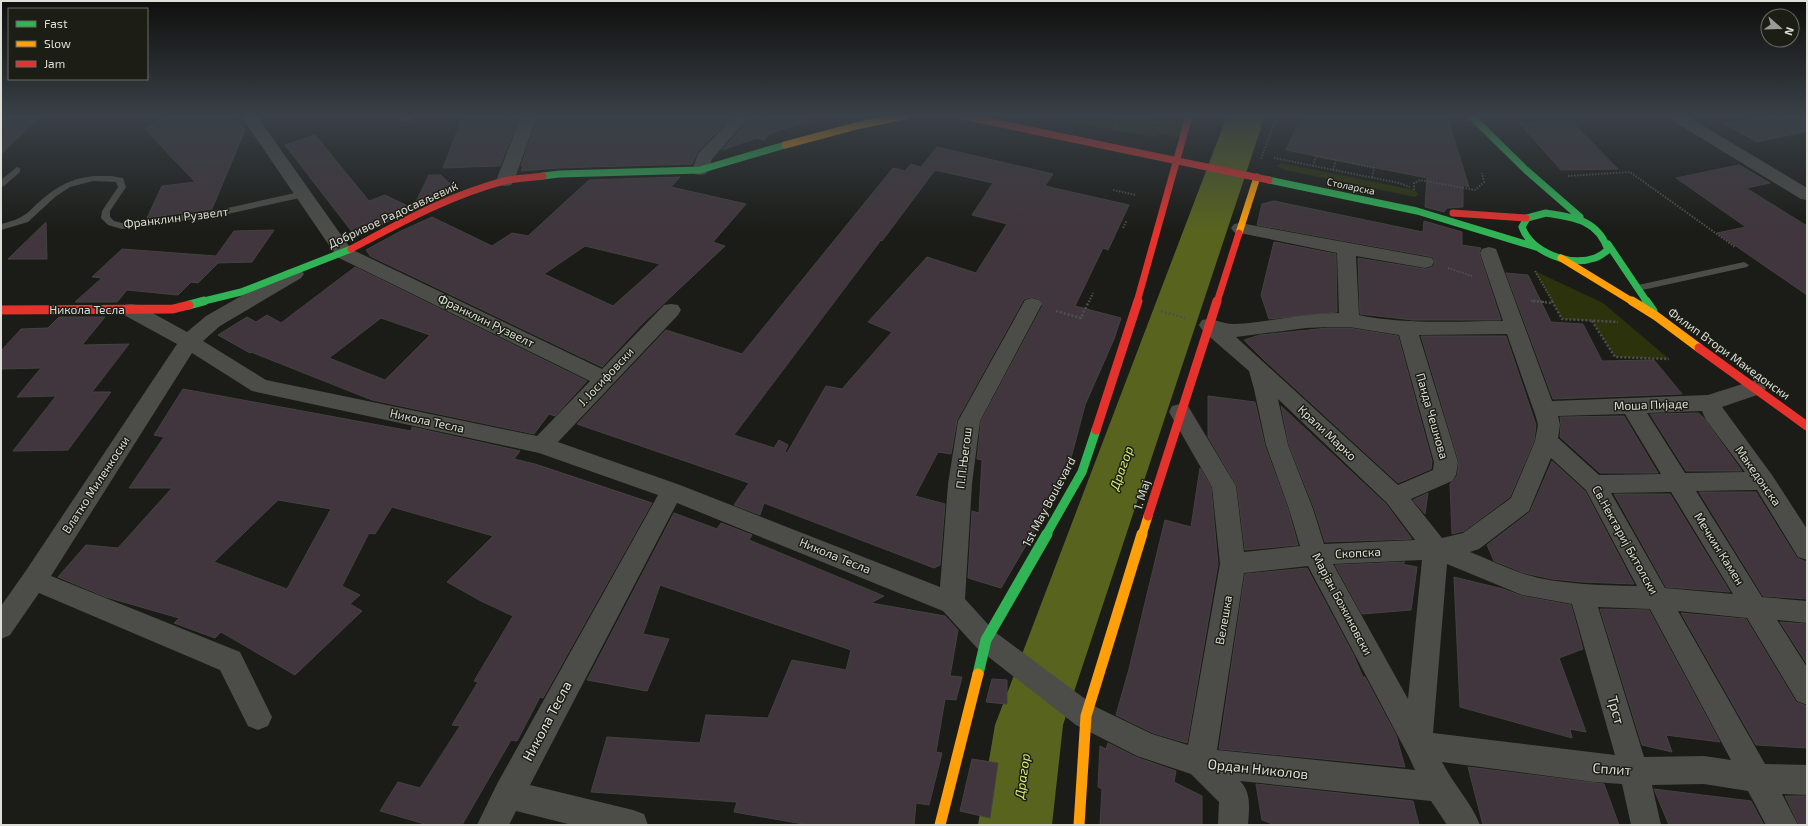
<svg xmlns="http://www.w3.org/2000/svg" width="1808" height="826" font-family="'Exo 2',sans-serif">
<rect width="100%" height="100%" fill="#1b1c17"/>
<path fill="#2c320c" d="M1040 116H1189L1183 138 1161 134 1153 137 1140 135Z
M1281 163 1414 190 1418 194 1415 197 1285 170 1277 166Z
M1535 271 1603 303 1669 359 1615 357 1592 321 1562 319Z"/>
<g fill="none" stroke-linecap="round" stroke-linejoin="round">
<path fill="#58641e" fill-rule="evenodd" d="M1227 116H1265L1063 725 1052 825H978L995 725Z"/>
</g>
<path fill="#41363d" stroke="#434241" fill-rule="evenodd" d="M1 116H41L1 154Z
M167 116H234L245 130 212 209 147 218 162 186 195 182 145 129Z
M463 116H520L500 166 443 168Z
M538 116H732L697 153 692 164 559 168 521 171 523 166H521Z
M752 116H811V120L769 134 764 140 757 138 722 150Z
M1302 116H1447L1469 187 1463 185V207L1447 208 1444 212 1425 207 1427 178 1286 150Z
M1765 116H1807V131L1757 142 1725 124Z
M1572 122 1618 169 1561 170 1519 123Z
M315 135 369 201 385 195 414 209 356 237 285 145Z
M937 147 1053 174 1045 186 1129 205 1108 250 1103 248 1075 306 1121 318 1114 339 1085 405 1066 477 1001 588 968 578 972 511 979 513 982 460 977 459 981 421 1043 305 1039 299 1032 297 1024 299 957 420 951 454 938 452 915 496 945 504 940 565 934 568 764 503 760 515 734 505 749 483 577 424 666 330 742 354 893 168 905 171 911 164 921 167ZM935 170 993 183 972 215 1007 224 976 273 927 257 868 322 892 332 842 389 826 386 787 453 785 452 788 445 779 440 774 448 734 435 881 240 882 241Z
M1739 165 1770 183 1746 188 1807 226V295L1717 233 1746 227 1676 178Z
M429 175H441L456 190 413 208Z
M680 177 671 187 746 204 713 242 725 246 643 323 602 367 370 256 366 250 401 231 432 217 492 246 512 233 528 236 589 180ZM585 246 660 264 613 306 544 274Z
M1274 201 1423 232 1424 221 1462 232V245L1481 248 1479 253 1501 320H1413L1360 314 1358 258 1425 269 1433 267 1435 263 1433 257 1257 225 1262 204Z
M46 222 47 259H8Z
M274 230 252 262 218 263 198 283 191 282 178 295 127 290 117 302H75L102 278 92 277 122 249 216 256 234 231Z
M1274 242 1336 254 1337 312 1269 319 1261 295Z
M355 267 587 381 555 416 549 414 534 434 372 400 251 352 250 353 218 335 247 317 256 322 267 315 281 323ZM381 318 430 335 385 380 329 358Z
M1506 273 1528 275 1551 322 1583 324 1602 361 1654 360 1682 394 1553 399Z
M59 317H105L82 345 129 344 92 392H111L68 450 13 451 56 396 17 397 41 368 1 369V351L21 329 48 328Z
M1328 328H1349L1398 336 1432 461 1431 469 1398 483 1264 360 1244 340 1260 335Z
M1421 336H1506L1536 425 1534 441 1510 497 1464 531 1452 534 1450 484 1457 476 1459 462Z
M183 389 411 431 412 427 520 451 514 459 535 464 652 503 543 698 540 697 517 741 511 740 462 825H428L380 811 398 782 420 788 460 726 452 725 478 682 474 681 513 616 481 601 447 582 493 536 392 507 375 534 369 533 342 586 360 595 350 604 362 611 295 675 221 632 215 638 174 623 179 618 106 597 58 577 86 545 118 548 172 488H129L164 437 154 435ZM278 500 331 509 287 589 214 562Z
M1208 396 1255 402 1265 446 1288 509 1298 545 1245 550 1237 486 1208 437Z
M1281 406 1386 504 1412 539 1325 542 1314 508 1289 445Z
M1698 413 1703 417 1742 471H1686L1650 414Z
M1624 416 1658 473H1600L1560 437 1561 425 1560 417Z
M1552 461 1585 491 1634 584 1581 582 1552 579 1524 573 1494 561 1487 545 1530 512Z
M1200 468 1211 487 1218 564 1187 743 1153 733 1116 715 1129 669 1165 520 1191 527Z
M1699 492H1756L1797 558 1807 562V599L1763 596Z
M1428 493 1425 514 1413 500Z
M1614 494H1670L1730 592 1666 587Z
M674 513 717 529 721 523 752 535 749 540 884 596 871 603 945 616 958 630 950 676 962 677 956 700 945 699 936 752 942 753 929 805 916 803 914 825H809L734 812 737 802 591 792 607 737 700 743 706 715 768 718 792 660 846 670 851 650 660 585 643 634 669 639 647 691 587 680Z
M1405 562 1402 564 1417 567 1411 610 1362 614 1335 565Z
M1307 568 1353 654 1363 677H1365L1396 735 1405 767 1219 749 1245 574Z
M1454 577 1503 589 1522 596 1571 605 1583 649 1559 658 1586 732 1570 729 1572 738 1460 707Z
M1600 609 1649 610 1720 742 1666 735 1672 752 1642 745Z
M1681 613 1746 619 1796 702 1807 706V748L1756 745Z
M1780 622 1807 624V664Z
M992 679 1007 680V704L986 702Z
M1108 743 1136 757 1176 771 1174 782 1202 796V825H1100L1102 789 1098 787 1100 746 1106 749Z
M972 759 998 763 990 818 960 811Z
M1468 767 1604 784 1619 825H1483Z
M1256 784 1413 801 1419 825H1275L1262 820Z
M1654 789 1751 801 1764 825H1669Z
M1785 796H1807V825H1799Z"/>
<g fill="none" stroke-linecap="round" stroke-linejoin="round">
<path stroke="#4f504d" stroke-width="2" stroke-dasharray="1.5 1.5" stroke-linecap="butt" d="M1112 116 1122 120 1129 116
M1129 117 1163 124
M1115 128 1119 119
M1274 158 1399 183 1410 187
M1261 159 1277 116
M1313 166 1316 156 1336 160
M1333 170 1336 160 1374 168 1372 178
M1568 176 1630 172 1735 247
M1113 190 1136 195
M1414 190V183L1420 180 1475 190 1484 182 1482 173
M1123 228 1127 220
M1448 268 1472 276
M1535 271 1553 302
M1531 301 1544 302
M1089 302 1093 293"/>
<path stroke="#4f504d" stroke-width="2.5" stroke-dasharray="2 2" stroke-linecap="butt" d="M1533 301 1552 303
M1552 301 1562 319 1618 322
M1056 311 1081 318 1089 301
M1161 311 1185 318
M1592 321 1615 357 1669 359"/>
<path fill="#4c4d49" fill-rule="evenodd" d="M17 167 20 168V172L4 186 1 187V180Z
M93 176H111L123 178 126 187 110 211V217L114 221 122 223 223 209 304 191 308 194 304 197 223 215 122 229 108 225 101 218 102 211 118 187 116 182 93 181 70 187 55 197 28 222 1 230V224C31 217 28 209 50 193 63 183 77 178 93 176Z
M1744 262 1749 265 1747 267 1638 291 1633 288 1638 285Z"/>
<path fill="#4c4d49" fill-rule="evenodd" d="M241 116H257L351 249 602 369 664 305 671 304 678 305 681 310 678 315 558 442 680 485 940 587 948 484 958 421 1025 300 1032 298 1039 300 1042 304 980 421 972 484 965 599 995 632 1096 707 1152 734 1188 745 1220 564 1212 487 1169 412 1172 406 1180 404 1188 406 1236 486 1244 552 1300 546 1289 509 1266 445 1254 389 1249 371 1203 331 1199 325 1202 320C1214 317 1223 325 1235 324 1270 322 1303 313 1339 313L1337 253 1240 233 1234 232 1231 228 1234 224 1240 223 1432 258 1434 262 1432 266 1425 268 1356 256 1359 315C1407 325 1454 321 1503 321L1480 253 1482 249 1489 247 1496 249 1552 401 1708 395 1755 380 1763 383 1766 388 1763 393 1722 407 1772 475 1807 529V560L1798 557 1757 490 1696 491 1762 597 1807 601V623L1777 620 1807 667V705L1797 701 1747 618 1678 611 1765 764 1807 765V795L1782 794 1798 825H1766L1748 791 1704 784 1652 785 1661 825H1631L1622 784 1594 782 1442 762C1453 784 1471 802 1480 825H1447L1431 801 1240 781C1252 793 1249 810 1248 825H1218L1219 802 1191 774 1137 756 1076 725 977 648 943 611 677 503 530 785 633 810 644 814 648 825H572L516 811 509 825H477L497 784 658 495 539 453 252 391 192 353 51 576 240 652 272 717 268 726 258 730 248 726 220 670 39 593 10 635 1 639V606L25 572 177 344 124 315 121 310 124 305 131 304 138 305 187 332 206 316 287 270 294 268 301 270 304 274 301 278 220 326 203 341 266 380 537 436 590 381 337 257ZM1328 327H1349L1399 335 1434 462 1433 470 1398 485 1236 337 1306 328ZM1507 334 1536 417 1538 425 1535 441 1511 498 1463 533 1442 538 1411 499 1452 481 1456 475 1458 462 1419 335ZM1278 399 1387 503 1415 540 1324 544 1313 509 1288 445ZM1702 411 1706 420 1745 472 1685 473 1647 413ZM1625 414 1661 474 1599 475 1558 438 1560 425 1558 416ZM1551 458 1586 490 1637 586C1600 585 1561 585 1524 574 1506 568 1488 559 1470 552L1479 549 1529 511ZM1671 492 1733 594 1665 588 1611 493ZM1422 560 1408 699 1333 564ZM1447 564 1522 595 1572 604 1615 755 1433 733ZM1308 566 1408 755 1415 770 1217 750 1244 573ZM1598 607 1650 609 1731 760 1704 756 1644 757Z
M398 116H414C410 122 406 122 399 120L397 117Z
M521 116H537L514 181 511 185 505 186 499 185 496 181Z
M734 116H750L712 159 706 174 700 175 694 174 692 170 698 154Z
M1668 116H1687L1807 188V200L1801 199 1670 119Z"/>
<path stroke="#30b455" stroke-width="7" d="M1471 116 1526 170 1580 217
M543 176 559 174 700 170 785 145
M1269 180 1417 211 1539 248
M1546 213C1574 217 1598 220 1608 250 1604 253 1599 257 1595 258 1569 267 1531 252 1522 227L1527 218Z
M1608 244 1647 302
M200 302 241 292 351 249"/>
<path stroke="#30b455" stroke-width="9" d="M1646 301 1653 311
M189 305 204 301
M1046 535 1082 472 1096 430"/>
<path stroke="#30b455" stroke-width="11" d="M978 674 986 640 1047 534"/>
<path stroke="#ff9f0a" stroke-width="7" d="M785 145 856 126 904 116
M1239 233 1257 177
M1561 258 1633 302"/>
<path stroke="#ff9f0a" stroke-width="9" d="M1632 301 1656 316 1699 348
M1142 535 1148 516"/>
<path stroke="#ff9f0a" stroke-width="11" d="M940 825 978 674
M1079 825 1086 716 1142 534"/>
<path stroke="#e5322d" stroke-width="7" d="M963 116 1269 180
M1453 213 1526 218
M351 249C400 223 450 195 504 181 516 178 530 178 543 176
M1137 302 1189 116
M1217 302 1239 233"/>
<path stroke="#e5322d" stroke-width="9" d="M1 310 173 309 189 305
M1699 348 1807 426
M1096 430 1138 301
M1148 516 1217 301"/>
</g>
<linearGradient id="sky" x2="0" y2="1"><stop stop-color="#0f0f0d"/><stop offset="0.5" stop-color="#394047"/><stop offset="1" stop-color="#394047" stop-opacity="0"/></linearGradient>
<rect width="1808" height="231" fill="url(#sky)"/>
<g text-anchor="middle" stroke-width="3" stroke-linejoin="round" paint-order="stroke">
<g font-size="10" fill="#dedfd9" stroke="#1c1e15">
<text transform="translate(1351 186) rotate(12)" y="4">Столарска</text>
</g>
<g font-size="12" fill="#dedfd9" stroke="#1c1e15">
<text transform="translate(393 215) rotate(-25)" y="4">Добривое Радосављевиќ</text>
<text transform="translate(176 218) rotate(-7)" y="4">Франклин Рузвелт</text>
<text x="87" y="314">Никола Тесла</text>
<text transform="translate(486 321) rotate(26)" y="4">Франклин Рузвелт</text>
<text transform="translate(1729 354) rotate(36)" y="4">Филип Втори Македонски</text>
<text transform="translate(606 377) rotate(-47)" y="4">Ј. Јосифовски</text>
<text transform="translate(1651 405) rotate(-2)" y="4">Моша Пијаде</text>
<text transform="translate(1432 416) rotate(74)" y="4">Панда Чешнова</text>
<text transform="translate(427 421) rotate(12)" y="4">Никола Тесла</text>
<text transform="translate(1327 433) rotate(43)" y="4">Крали Марко</text>
<text transform="translate(964 458) rotate(-83)" y="4">П.П.Његош</text>
<text transform="translate(1758 476) rotate(55)" y="4">Македонска</text>
<text transform="translate(96 485) rotate(-57)" y="4">Влатко Миленкоски</text>
<text transform="translate(1142 495) rotate(-73)" y="4">1. Мај</text>
<text transform="translate(1049 502) rotate(-62)" y="4">1st May Boulevard</text>
<text transform="translate(1625 540) rotate(61)" y="4">Св.Нектариј Битолски</text>
<text transform="translate(1719 549) rotate(58)" y="4">Мечкин Камен</text>
<text transform="translate(1358 553) rotate(-3)" y="4">Скопска</text>
<text transform="translate(835 556) rotate(22)" y="4">Никола Тесла</text>
<text transform="translate(1342 604) rotate(62)" y="4">Марјан Божиновски</text>
<text transform="translate(1224 620) rotate(-80)" y="4">Велешка</text>
</g>
<g font-size="13" font-style="italic" fill="#d8f071" stroke="#1c1e15">
<text transform="translate(1121 468) rotate(-70)" y="5">Драгор</text>
<text transform="translate(1022 776) rotate(-82)" y="5">Драгор</text>
</g>
<g font-size="14" fill="#dedfd9" stroke="#1c1e15">
<text transform="translate(1616 710) rotate(74)" y="5">Трст</text>
<text transform="translate(547 721) rotate(-62)" y="5">Никола Тесла</text>
<text transform="translate(1258 769) rotate(6)" y="5">Ордан Николов</text>
<text transform="translate(1612 769) rotate(4)" y="5">Сплит</text>
</g>
</g>
<rect width="1808" height="826" fill="none" stroke="#dedfd9" stroke-width="4"/>
<rect x="8" y="8" width="140" height="72" fill="#1c1e15" stroke="#6a6b63"/>
<rect x="16" y="21" width="20" height="6" fill="#30b455" stroke="#6a6b63"/>
<text x="44" y="28" font-size="12" fill="#dedfd9">Fast</text>
<rect x="16" y="41" width="20" height="6" fill="#ff9f0a" stroke="#6a6b63"/>
<text x="44" y="48" font-size="12" fill="#dedfd9">Slow</text>
<rect x="16" y="61" width="20" height="6" fill="#e5322d" stroke="#6a6b63"/>
<text x="44" y="68" font-size="12" fill="#dedfd9">Jam</text>
<g transform="translate(1780 28) rotate(110)"><circle r="19" fill="#1c1e15" stroke="#6a6b63"/>
<path d="M0-3L7 15L0 10L-7 15Z" fill="#9a9b95"/>
<text y="-6" font-size="11" font-weight="bold" text-anchor="middle" fill="#dedfd9">N</text>
</g>
</svg>
